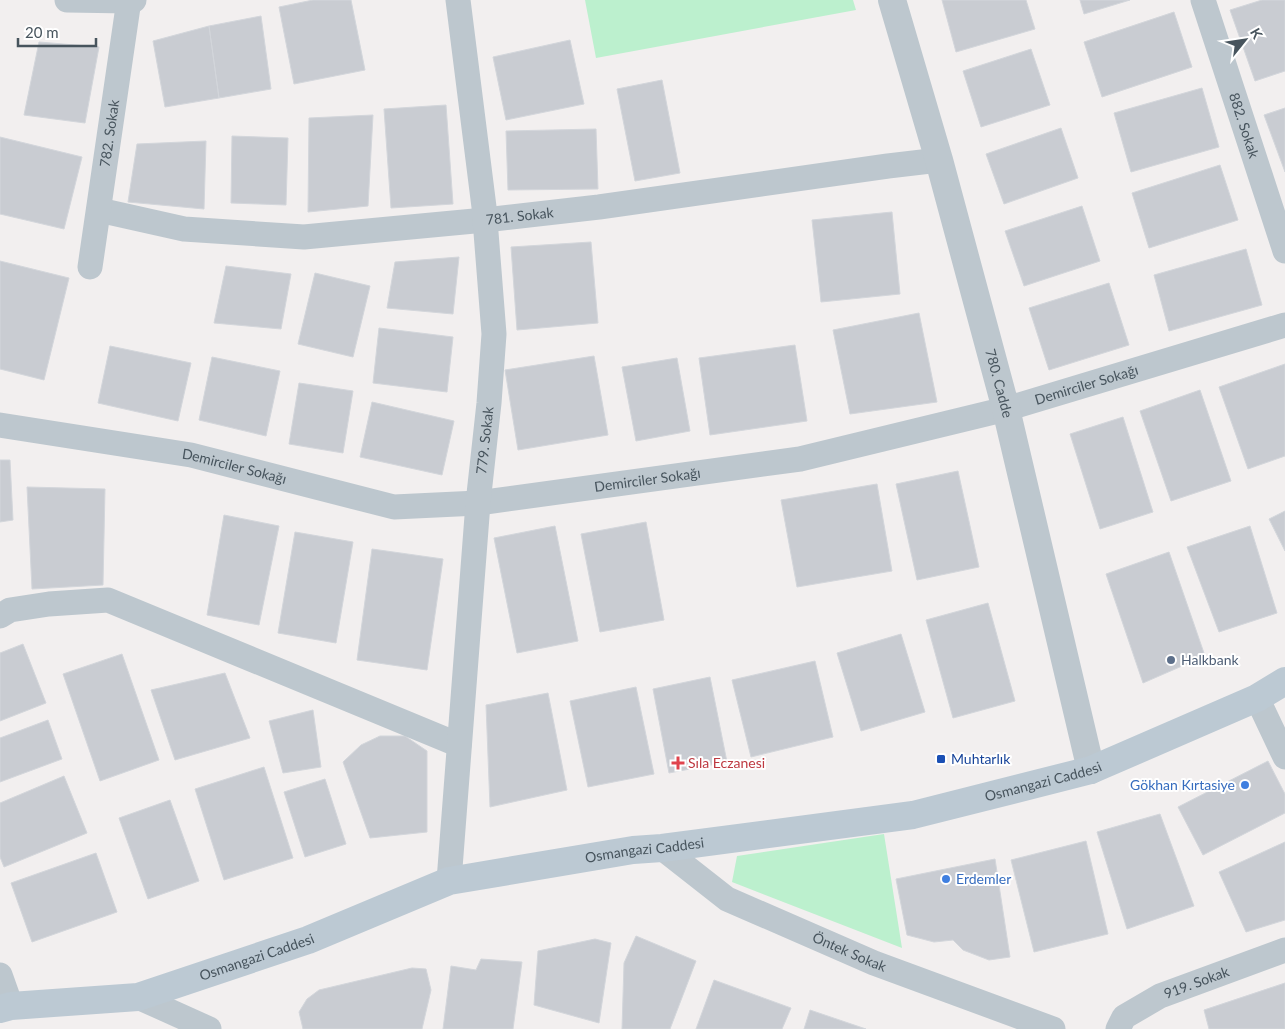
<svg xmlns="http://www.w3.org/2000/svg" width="1285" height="1029" font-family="Lato,sans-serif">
<rect width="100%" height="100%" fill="#f2efef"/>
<path fill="#bcf0ce" d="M585 0H853L856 10 596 58Z
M884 834 902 948 732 882 737 856Z"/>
<path fill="#c9ccd2" stroke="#d3d6db" d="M313 0H351L365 70 294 84 279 7Z
M942 0H1026L1035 29 956 52Z
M1080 0H1130L1084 14Z
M1262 0H1285V71L1255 81 1230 10Z
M1174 12 1192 67 1102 97 1084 42Z
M261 16 271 89 219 98 209 26Z
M209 26 219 98 165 107 153 41Z
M570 40 584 104 506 120 493 57Z
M39 42 99 47 85 123 24 115Z
M1031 49 1050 105 981 127 963 71Z
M662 80 680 173 635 181 617 89Z
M1202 88 1219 147 1131 172 1114 113Z
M446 105 453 204 391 208 384 109Z
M1285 108V172L1264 115Z
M373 115 368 206 308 212 309 118Z
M1061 128 1078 178 1004 204 986 154Z
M596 129 598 189 508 190 506 131Z
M232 136 288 138 286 205 231 203Z
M0 137 82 157 64 229 0 214Z
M206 141 204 209 128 202 137 144Z
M1220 165 1238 220 1149 248 1132 193Z
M1082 206 1100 261 1024 286 1005 231Z
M892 212 900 294 821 302 812 220Z
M591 242 598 323 517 330 511 247Z
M1246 249 1262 305 1169 331 1154 275Z
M459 257 453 314 387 308 395 262Z
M0 261 69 278 44 380 0 369Z
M226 266 291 274 281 329 214 323Z
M315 273 370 286 353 357 298 344Z
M1109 283 1129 345 1049 370 1029 308Z
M919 313 937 402 850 414 833 330Z
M379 328 453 337 447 392 373 383Z
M795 345 807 421 710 435 699 358Z
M110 346 191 363 178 421 98 403Z
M594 356 608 435 518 450 505 370Z
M212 357 280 371 266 436 199 420Z
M677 358 690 431 636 441 622 367Z
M1285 364V456L1248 469 1219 387Z
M299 383 353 391 343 453 289 444Z
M1200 390 1231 481 1171 501 1140 411Z
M372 402 454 421 442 475 360 457Z
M1123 417 1153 512 1100 529 1070 434Z
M0 460H10L13 520 0 522Z
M958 471 979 567 917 580 896 484Z
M877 484 892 571 797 587 781 500Z
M27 487 105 489 103 585 32 589Z
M1285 511V551L1269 519Z
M224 515 279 526 259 625 207 615Z
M646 522 664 620 600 632 581 534Z
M555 526 578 641 517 653 494 538Z
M1250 526 1277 613 1219 632 1187 547Z
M295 532 353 542 336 643 278 633Z
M372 549 443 559 427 670 357 660Z
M1169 552 1205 656 1143 683 1106 574Z
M988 603 1015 701 953 718 926 620Z
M901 634 925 712 861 731 837 653Z
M23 644 46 703 0 721V653Z
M122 654 159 760 100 781 63 674Z
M815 661 833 737 751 757 732 680Z
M225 673 250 738 175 760 151 690Z
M710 677 727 762 669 773 653 689Z
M636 687 654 774 588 787 570 701Z
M548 693 567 790 490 807 486 705Z
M313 710 321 767 283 773 269 721Z
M48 720 62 759 0 782V738Z
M380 736H405L427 751V832L370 838 343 762 361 745Z
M1268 761 1285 794V813L1203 855 1178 807Z
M264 767 293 858 224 880 195 789Z
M64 776 87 833 4 867 0 857V803Z
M325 779 346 844 305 857 284 792Z
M170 800 199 881 148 899 119 818Z
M1160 814 1194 906 1127 929 1097 832Z
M1086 841 1108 934 1034 952 1011 860Z
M1285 842V920L1246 932 1219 872Z
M96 853 117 912 32 942 11 883Z
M995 859 1010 957 989 960 963 950 953 940 934 942 907 935 896 879Z
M636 936 696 961 670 1029H622L624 963Z
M595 939 611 943 599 1023 534 1005 538 951Z
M481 959 522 962 513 1029H443L451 966 476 970Z
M412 968 426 969 431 990 422 1029H303L299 1012 307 999 319 990Z
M714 980 791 1008 782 1029H696Z
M1285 983V1029H1209L1204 1010Z
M810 1010 866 1029H804Z"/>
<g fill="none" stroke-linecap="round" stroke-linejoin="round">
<g stroke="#bdc7ce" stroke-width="25">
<path d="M67 0 129 1 134 0"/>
<path id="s1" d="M1203 0 1285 251"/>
<path id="s2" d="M99 210 184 229 304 237 485 220 599 207 888 166 939 160"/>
<path id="s3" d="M90 267 129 0"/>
<path id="s4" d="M0 425 191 455 394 507 478 503 800 459 1006 409 1285 325"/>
<path d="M0 616 10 610 49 604 108 600 459 745"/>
<path d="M1257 698 1285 757"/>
<path id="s5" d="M662 848 727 899 874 963 1053 1029"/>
<path id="s6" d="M449 881 478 503 489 403 494 334 484 207 458 0"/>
<path d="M0 975 11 1006"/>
<path d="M138 997 209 1029"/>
<path id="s7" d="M1118 1029 1124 1017 1160 996 1285 950"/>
</g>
<path stroke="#bdc7ce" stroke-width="28" id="s8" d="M892 0 939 160 1006 409 1091 770"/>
<path stroke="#bcc9d3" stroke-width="28" id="s9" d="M0 1009 11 1006 138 997 308 940 449 881 633 850 662 848 913 815 1091 770 1257 698 1285 681"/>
</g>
<circle fill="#5c6f8a" stroke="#fff" stroke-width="2" cx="1171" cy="660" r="5"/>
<rect fill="#1a4fb4" stroke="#fff" stroke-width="2" x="936" y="754" width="10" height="10" rx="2.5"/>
<path fill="#e0444e" stroke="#fff" stroke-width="2" d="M675.5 755.5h5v5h5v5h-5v5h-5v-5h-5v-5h5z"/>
<g fill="#3f7fe0" stroke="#fff" stroke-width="2">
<circle cx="1245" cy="785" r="5"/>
<circle cx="946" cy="879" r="5"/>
</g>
<g text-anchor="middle" stroke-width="4" stroke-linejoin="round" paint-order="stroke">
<g font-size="14" fill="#47545d" stroke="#fff">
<text dy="5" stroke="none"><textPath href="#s1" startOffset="132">882. Sokak</textPath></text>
<text dy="5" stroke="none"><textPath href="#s3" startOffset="135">782. Sokak</textPath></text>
<text dy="5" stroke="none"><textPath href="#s2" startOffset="424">781. Sokak</textPath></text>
<text dy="5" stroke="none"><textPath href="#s8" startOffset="398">780. Cadde</textPath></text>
<text dy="5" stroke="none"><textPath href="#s4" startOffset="1108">Demirciler Sokağı</textPath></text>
<text dy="5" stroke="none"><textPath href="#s6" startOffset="442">779. Sokak</textPath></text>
<text dy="5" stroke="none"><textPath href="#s4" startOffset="238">Demirciler Sokağı</textPath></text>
<text dy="5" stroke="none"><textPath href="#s4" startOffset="658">Demirciler Sokağı</textPath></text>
<text dy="5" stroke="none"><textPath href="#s9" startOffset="1074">Osmangazi Caddesi</textPath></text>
<text dy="5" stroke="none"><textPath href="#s9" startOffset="669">Osmangazi Caddesi</textPath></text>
<text dy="5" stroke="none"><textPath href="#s5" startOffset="216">Öntek Sokak</textPath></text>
<text dy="5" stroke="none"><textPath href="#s9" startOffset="264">Osmangazi Caddesi</textPath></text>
<text dy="5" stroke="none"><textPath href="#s7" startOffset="94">919. Sokak</textPath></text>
</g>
<g font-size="14" fill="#4e5e75" stroke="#fff" text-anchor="start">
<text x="1181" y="665">Halkbank</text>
</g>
<g font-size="14" fill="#164399" stroke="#fff" text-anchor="start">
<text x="951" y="764">Muhtarlık</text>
</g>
<g font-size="14" fill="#be3a42" stroke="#fff" text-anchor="start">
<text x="688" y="768">Sıla Eczanesi</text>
</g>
<g font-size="14" fill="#366cbe" stroke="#fff" text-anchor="end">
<text x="1235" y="790">Gökhan Kırtasiye</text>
<text x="956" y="884" text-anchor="start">Erdemler</text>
</g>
</g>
<g transform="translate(1245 40) rotate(60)" stroke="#ffffff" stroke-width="4" paint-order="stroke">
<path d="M0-4L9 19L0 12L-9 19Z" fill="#47545d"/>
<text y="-8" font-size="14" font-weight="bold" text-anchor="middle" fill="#47545d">K</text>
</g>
<path d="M18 38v8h78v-8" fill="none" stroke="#47545d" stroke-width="2.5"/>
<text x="25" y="38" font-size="15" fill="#47545d" stroke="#ffffff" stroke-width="4" paint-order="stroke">20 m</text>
</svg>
